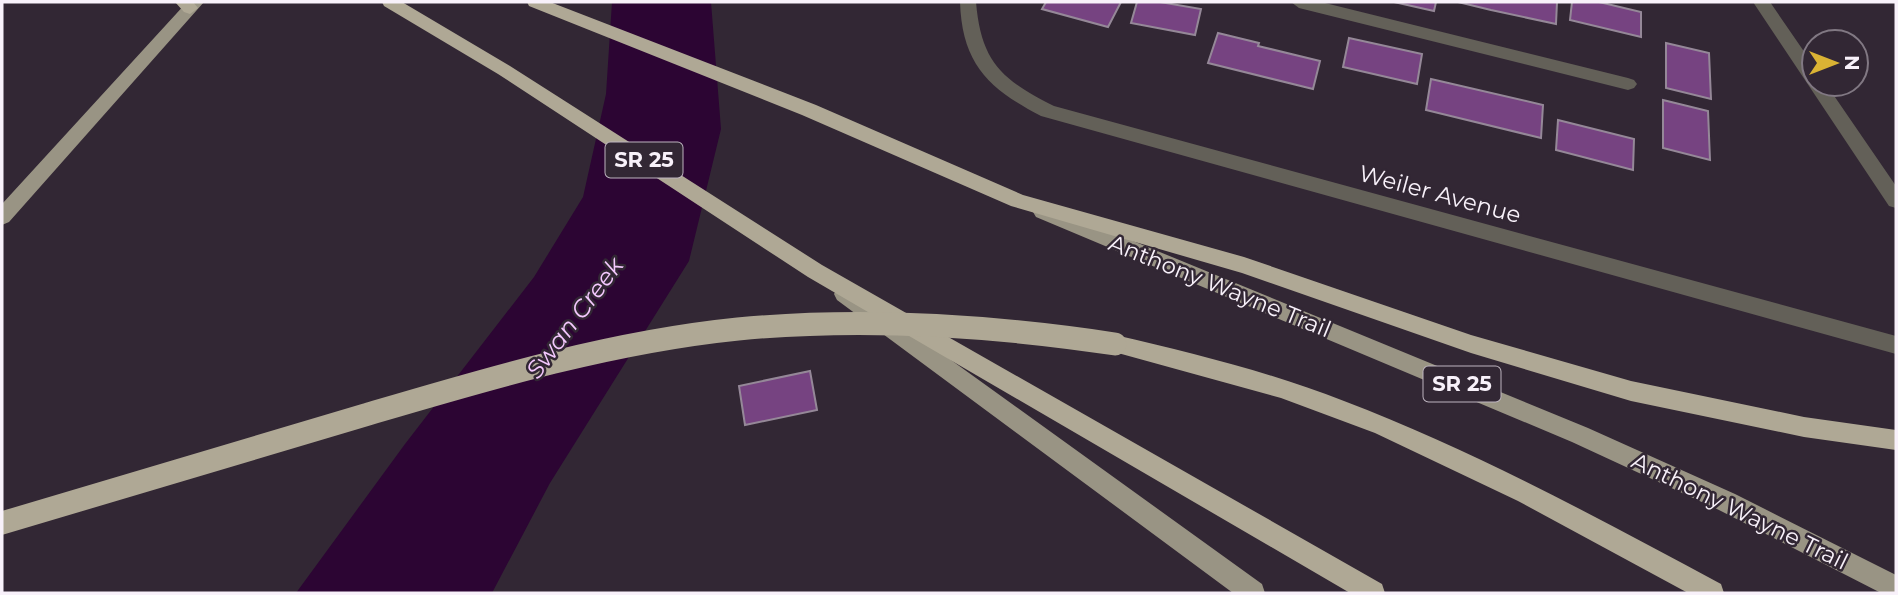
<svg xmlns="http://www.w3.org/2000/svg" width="1898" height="595" font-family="Montserrat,sans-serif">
<rect width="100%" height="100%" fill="#322734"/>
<path fill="#2c0533" d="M612 2H711L721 129 689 261 550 483 492 593H296L405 444 534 277 583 197 606 94Z"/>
<path fill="#764381" stroke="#958898" stroke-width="2" d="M1046 2H1121L1108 27 1042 9Z
M1137 2H1160L1201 9 1195 35 1131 23Z
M1394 2H1436L1434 11Z
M1458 2H1557L1556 24 1491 10Z
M1572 2H1599L1641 12V37L1570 20Z
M1218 33 1259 43 1258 46 1320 61 1313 89 1208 63Z
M1349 38 1422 54 1417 84 1343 67Z
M1666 43 1709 53 1711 99 1666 88Z
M1431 79 1543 105 1541 138 1426 110Z
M1663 100 1708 111 1710 160 1663 148Z
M1558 120 1634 139 1633 170 1556 150Z
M810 371 817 410 745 425 739 386Z"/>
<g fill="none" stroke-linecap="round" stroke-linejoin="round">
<path fill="#636058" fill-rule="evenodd" d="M960 2H976C981 62 1002 80 1054 106L1896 336V354L1041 116C989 89 962 64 960 2Z
M1291 2H1321L1628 78 1634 80 1637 84 1634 88 1628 90 1299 8Z
M1753 2H1770L1814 66V84H1826L1896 186V208L1889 206Z"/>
<path fill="#999484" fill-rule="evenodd" d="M187 2H204L9 222 2 225V204Z
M1043 204 1588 428 1735 494 1896 575V593H1881L1719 510 1572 442 1036 217 1033 212 1036 207Z
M844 285 851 288 1262 584 1265 593H1233L837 300 834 294 837 288Z"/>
<path fill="#afa895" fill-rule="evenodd" d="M175 2H193L198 8 190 14 184 12Z
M382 2H402L510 66 822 265 1382 584 1385 593H1350L808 277 498 74 384 6Z
M527 2H550L816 105 1023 195 1244 257 1471 335 1631 381 1804 417 1896 430V450L1804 437 1631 401 1471 353 1242 273 1011 206 802 115 529 6Z
M1115 335C1192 353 1270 372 1344 401 1475 451 1598 518 1721 584L1724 593H1688L1518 501 1375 433 1281 398 1107 350 1104 344 1107 338Z"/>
<path stroke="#afa895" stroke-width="23" d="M2 523C123 487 244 451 365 415 487 379 610 342 738 329 865 317 989 325 1115 344"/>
</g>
<g text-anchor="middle" stroke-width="5" stroke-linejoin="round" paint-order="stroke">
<g fill="#322734" stroke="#bdb4bf" stroke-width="2">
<rect x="605.5" y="142.5" width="77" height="35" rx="5"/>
<rect x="1423.5" y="366.5" width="77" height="35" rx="5"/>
</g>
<g font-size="21" font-weight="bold" fill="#f8f1fa">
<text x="644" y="167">SR 25</text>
<text x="1462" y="391">SR 25</text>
</g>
<g font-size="23" fill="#f8f1fa" stroke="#322734">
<text transform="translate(1440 194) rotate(15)" y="8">Weiler Avenue</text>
<text transform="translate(1220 286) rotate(22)" y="8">Anthony Wayne Trail</text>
<text transform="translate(1740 511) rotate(26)" y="8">Anthony Wayne Trail</text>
</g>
<g font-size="24" font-style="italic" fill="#f4c8fe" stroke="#322734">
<text transform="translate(575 318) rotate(-53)" y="8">Swan Creek</text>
</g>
</g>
<rect width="1898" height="595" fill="none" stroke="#f8f1fa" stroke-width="7"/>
<g transform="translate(1835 63) rotate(90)"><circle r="33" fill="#322734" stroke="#817883" stroke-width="2"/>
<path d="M0-5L12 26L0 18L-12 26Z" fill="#dab334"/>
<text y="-10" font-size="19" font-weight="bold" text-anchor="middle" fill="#f8f1fa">N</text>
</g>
</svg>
